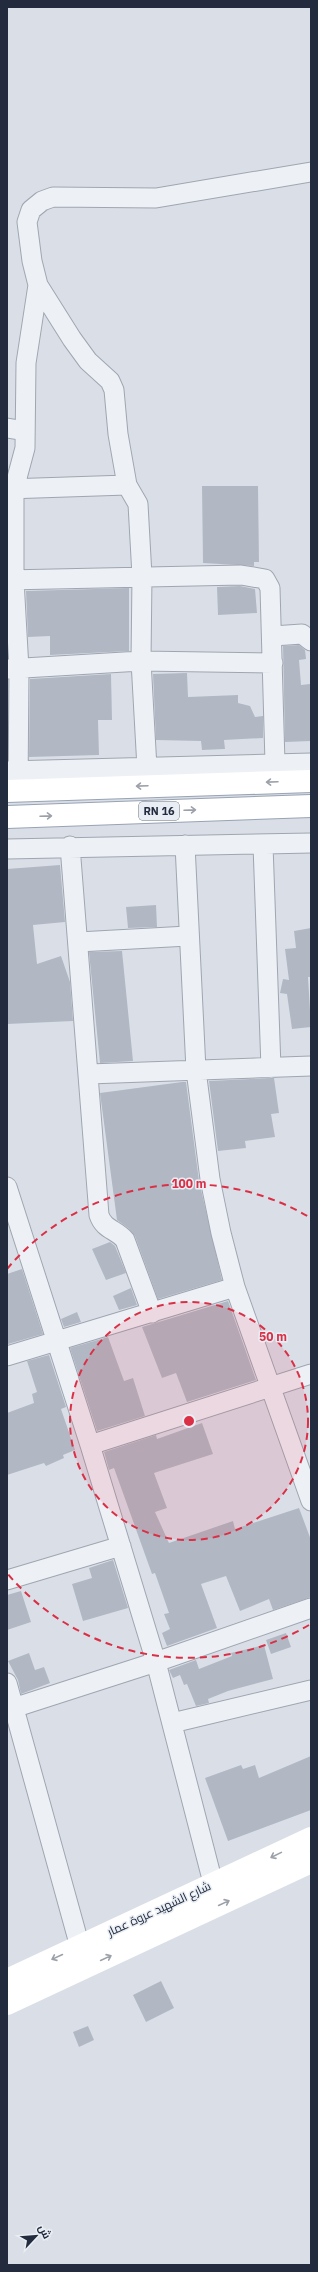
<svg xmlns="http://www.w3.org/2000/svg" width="318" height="2272" font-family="'IBM Plex Sans',Cairo,sans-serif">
<rect width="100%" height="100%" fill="#dadfe7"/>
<path fill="#b1b8c4" d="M202 486H258L259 562H254V566L203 563Z
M240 586 255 589 257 613 218 615 217 587Z
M129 588V651L50 655V636L28 637 26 591Z
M299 645 305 650 306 659 299 660 301 685 310 684 311 741 285 742 283 646Z
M187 673 188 697 238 695V703L250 706 255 717 263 716V738L224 740 225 749 202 750 201 741 156 740 153 674Z
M111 674 112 720H98L99 755 29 757 30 679Z
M60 865 65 922 33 925 37 964 61 956 70 982 73 1021 7 1024V869Z
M156 905 157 927 128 928 126 907Z
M311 928V977H308L311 1027 292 1029 287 994 280 993 283 979 289 980 285 949 296 948 294 931Z
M122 951 133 1061 100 1063 89 952Z
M274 1078 279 1113 271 1114 275 1137 245 1141 246 1148 218 1151 209 1081Z
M182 1082H186L199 1181 222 1280 158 1299 135 1236 128 1228 117 1220 100 1093Z
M110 1242 115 1246 126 1273 106 1280 92 1249Z
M22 1269 43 1334 8 1344 7 1274Z
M131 1288 137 1305 119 1310 113 1296Z
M228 1301 256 1380 187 1402 176 1373 162 1378 142 1327Z
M77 1312 81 1322 64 1327 61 1319Z
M108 1337 124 1381 133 1378 145 1416 97 1431 70 1348Z
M49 1355 66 1407 61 1409 75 1450 63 1455 64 1458 46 1466 44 1463 7 1475V1413L34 1403 32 1394 37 1392 27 1361Z
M202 1423 213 1454 154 1473 167 1508 155 1512 169 1543 233 1521 235 1529 299 1508 311 1540V1597L273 1610 269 1599 240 1611 226 1576 201 1584 217 1628 167 1646 162 1633 170 1629 164 1614 169 1613 155 1573 152 1574 114 1468 109 1470 104 1452 156 1435 157 1439Z
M113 1560 128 1608 83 1621 72 1584 92 1578 89 1568Z
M21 1591 31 1622 7 1630V1595Z
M286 1633 291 1647 271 1654 266 1640Z
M264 1645 273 1679 228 1691 208 1699 209 1703 196 1706 187 1684 184 1685 180 1675 173 1678 169 1670 196 1660 199 1669 232 1656 231 1653Z
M29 1653 35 1670 44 1667 50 1683 21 1694 18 1680 8 1661Z
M311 1756V1810L228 1841 205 1778 241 1765 243 1769 255 1765 259 1778Z
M161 1981 174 2008 146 2022 133 1995Z
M88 2026 94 2040 79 2047 73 2032Z"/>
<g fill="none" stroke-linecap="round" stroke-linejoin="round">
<g stroke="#9fa6b1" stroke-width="21">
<path id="street" d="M7 428 25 431
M127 485 118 434 114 390 110 381 88 361 72 339 38 285 32 261 27 222 31 210 42 201 53 197 156 198 311 172
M7 489 127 485 138 504 142 576 141 661 147 768
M7 580 241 575 265 579 270 588 275 763
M273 636 302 634 311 641
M7 669 141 661 273 663
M7 771 311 763
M18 790 19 669 14 580V489L25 448 26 363 38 285
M185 845 196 1070 210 1179 221 1233 235 1287 311 1501
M263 845 271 1068
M70 846 99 1215C104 1230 116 1229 125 1240L152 1313
M7 849 311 843
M78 942 188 936
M89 1074 311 1066
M7 1187 90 1445 156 1662 213 1883
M7 1356 235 1287
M90 1445 311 1374
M7 1580 121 1546
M7 1683 80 1947
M7 1710 156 1662 311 1608
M172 1723 311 1690"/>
</g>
<g stroke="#98a3b3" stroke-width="24">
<path id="primary" d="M7 791 311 781
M7 817 311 806"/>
</g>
<use href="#street" stroke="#edf0f5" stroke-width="19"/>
<path stroke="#fff" stroke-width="22" d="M7 1980 311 1838
M7 2004 311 1862"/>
<use href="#primary" stroke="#fff" stroke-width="22"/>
</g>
<defs><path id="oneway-shaft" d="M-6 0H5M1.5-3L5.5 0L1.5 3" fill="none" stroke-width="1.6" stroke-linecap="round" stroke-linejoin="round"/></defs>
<g stroke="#9ca0a8">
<use href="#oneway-shaft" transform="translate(272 782) rotate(178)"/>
<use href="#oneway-shaft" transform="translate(142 786) rotate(178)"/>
<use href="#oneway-shaft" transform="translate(190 810) rotate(-2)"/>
<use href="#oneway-shaft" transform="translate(46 816) rotate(-2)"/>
<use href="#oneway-shaft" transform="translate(276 1855) rotate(154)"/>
<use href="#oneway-shaft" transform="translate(224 1903) rotate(-25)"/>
<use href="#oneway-shaft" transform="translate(57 1957) rotate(155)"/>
<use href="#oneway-shaft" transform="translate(106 1958) rotate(-25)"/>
</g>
<circle cx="189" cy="1421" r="119" fill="#db2f46" fill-opacity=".12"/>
<g fill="none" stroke="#db2f46" stroke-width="2" stroke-dasharray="7 5">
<circle cx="189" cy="1421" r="119"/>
<path d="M309 1625A237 237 0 0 1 7 1573M7 1269A237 237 0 0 1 309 1217"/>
</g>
<g text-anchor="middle" stroke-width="3" stroke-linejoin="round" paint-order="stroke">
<rect fill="#e9eef4" stroke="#5e6675" stroke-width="1" x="139" y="802" width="40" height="18" rx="3"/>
<g font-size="11" font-weight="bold" fill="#232c3e">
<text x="159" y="815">RN 16</text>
</g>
<g font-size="12" fill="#232c3e" stroke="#e9eef4">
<text transform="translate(159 1909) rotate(-25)" y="4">شارع الشهيد عروة عمار</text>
</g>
</g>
<circle cx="189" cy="1421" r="6" fill="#db2f46" stroke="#e9eef4" stroke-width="2"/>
<g font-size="12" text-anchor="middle" font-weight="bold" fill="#db2f46" stroke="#e9eef4" stroke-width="3" stroke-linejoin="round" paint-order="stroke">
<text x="189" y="1188">100 m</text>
<text x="273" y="1341">50 m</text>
</g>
<rect width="318" height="2272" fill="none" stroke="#232c3e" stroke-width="16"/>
<g transform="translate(36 2236) rotate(64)" stroke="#e9eef4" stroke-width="3" paint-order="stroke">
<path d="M0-3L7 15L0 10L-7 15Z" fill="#232c3e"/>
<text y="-6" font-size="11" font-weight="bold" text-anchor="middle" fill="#232c3e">ش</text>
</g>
</svg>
